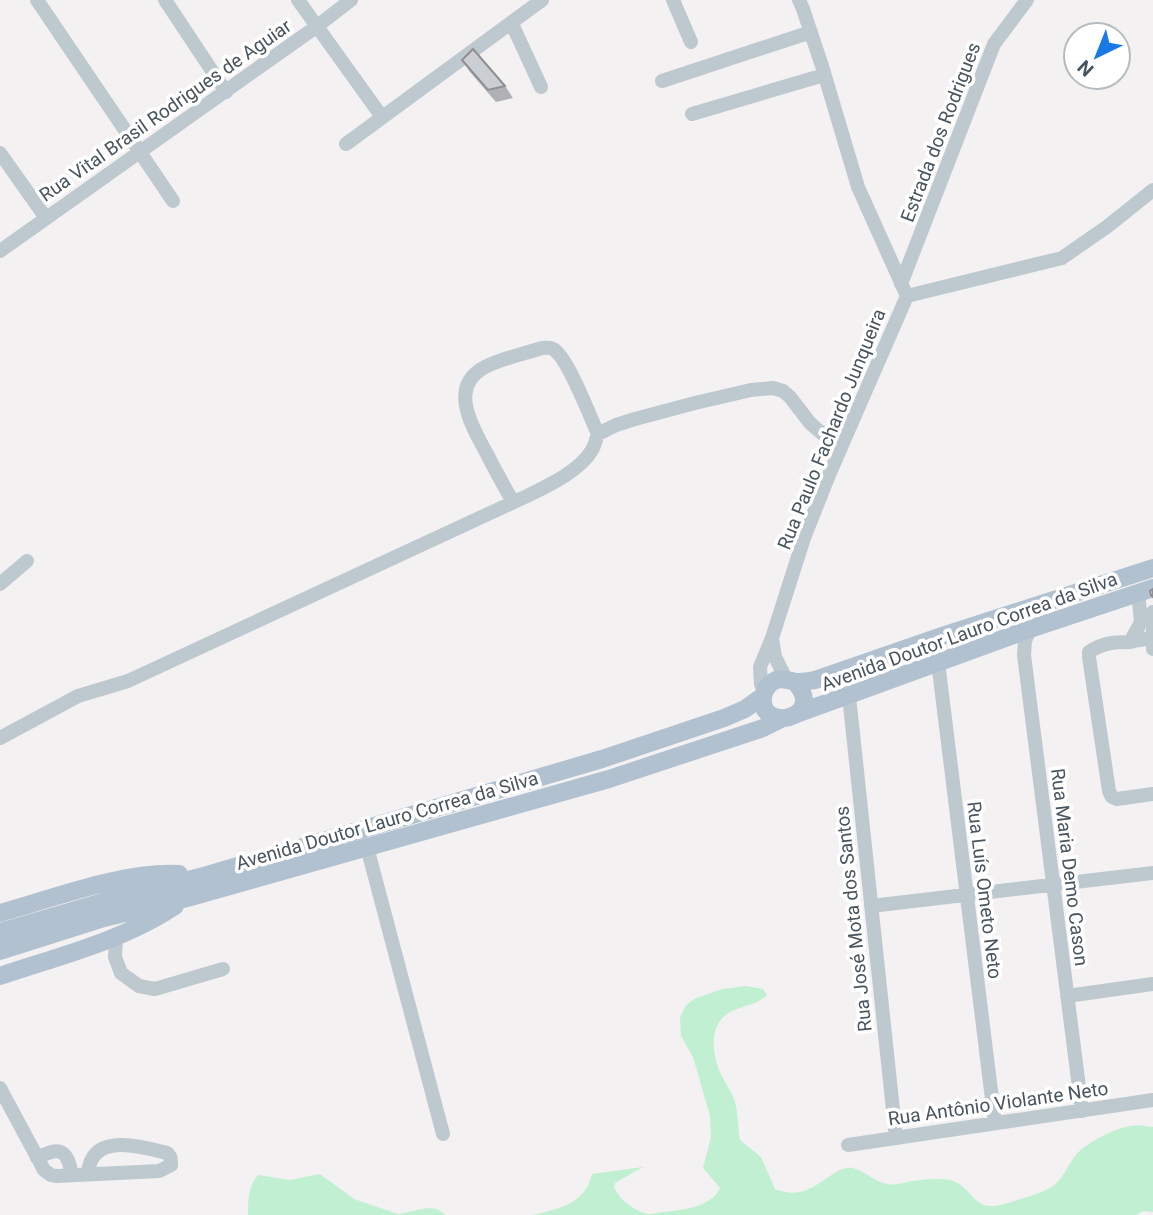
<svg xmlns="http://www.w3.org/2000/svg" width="1153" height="1215" font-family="Roboto,sans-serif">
<rect width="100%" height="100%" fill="#f3f1f1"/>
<path fill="#c0f0d1" d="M746 986 763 989 767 995C755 1008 731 1005 720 1021 709 1036 714 1062 723 1078 727 1086 733 1094 735 1102 738 1114 738 1128 740 1140L761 1157 775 1189C813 1205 830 1164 853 1168 865 1171 875 1182 887 1184 894 1186 905 1182 913 1181 924 1179 940 1178 950 1180 971 1184 972 1212 1000 1205 1011 1202 1040 1194 1050 1188 1063 1181 1067 1165 1076 1155 1085 1143 1117 1127 1132 1126 1139 1125 1146 1126 1153 1127V1212L1143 1211 1136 1215H533C559 1209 585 1204 592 1174L643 1167 615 1183 614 1187C619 1200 635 1211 648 1214 653 1214 660 1212 665 1212 685 1209 710 1208 720 1188L703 1168 711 1137 710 1116 693 1057 681 1036 680 1017 686 1005 696 998 723 989Z
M320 1174 354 1199 398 1214 427 1208 437 1209 446 1215H248C248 1200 248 1186 258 1175L290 1180Z"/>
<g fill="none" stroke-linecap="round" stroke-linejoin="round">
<path stroke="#bec9cf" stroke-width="14" d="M37 0 173 201
M165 0 226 92
M298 0 382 117
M673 0 691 42
M799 0 803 9 822 66 858 187 907 296
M512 24 541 87
M662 81 811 32
M692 114 824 75
M346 144 542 0
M0 153 46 218
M0 251 316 27 351 0
M901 284 994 44 1027 0
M907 296 1062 258 1108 226 1153 190
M598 434 616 425 635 419 695 403 751 390 773 388 783 391 790 397 810 423 840 449
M0 584 27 561
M1153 612V649
M1030 629 1025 641 1024 655 1082 1111
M772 638 775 657 786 679
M1152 638C1144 639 1136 641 1129 642 1114 642 1102 643 1089 652V657L1109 791 1112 797 1117 799 1153 794
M1130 642 1139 626 1141 621 1138 593
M938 662 995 1123
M765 692 761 684 760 667 772 638 804 538 829 475 907 296
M849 696 896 1138
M0 738 78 696 128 681 527 496C547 486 580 471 592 450 595 445 596 439 598 434 590 417 568 357 553 349 550 347 547 348 542 348 526 353 500 359 485 367 447 387 473 428 487 454 495 470 504 486 513 502
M367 847 443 1134
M871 906 1153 873
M116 938 115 957 121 973 139 986 155 989 223 969
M1067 996 1153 984
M0 1088 44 1170 51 1175 57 1176 159 1171 171 1165C171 1159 171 1156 167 1153 139 1146 91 1132 88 1174
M848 1145 1153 1100
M37 1158C60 1146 67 1149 72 1175"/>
<path stroke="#b1c1cf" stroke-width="18" d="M795 682C828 718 759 734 763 697 764 690 769 683 776 680 784 677 791 682 798 682 804 682 809 681 815 680L945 635 1153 568
M799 713 1030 629 1153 588
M0 913C54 898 123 871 179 874
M0 932 127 895 204 876 602 759 724 718 745 709 763 696
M0 951 104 918 187 898 609 779 763 728 781 719
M0 976C59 956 122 941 175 906"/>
</g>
<path fill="#afb1b5" d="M462 60 505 86 513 98 496 102 470 72Z"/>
<path fill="#cbced3" stroke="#8e9094" stroke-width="2" d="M473 49 505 86 488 90 462 60Z
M1153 589V597L1151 595 1150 591Z"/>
<g text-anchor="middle" stroke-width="7" stroke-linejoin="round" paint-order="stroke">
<g font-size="19" fill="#48555e" stroke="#fff">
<text transform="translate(165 110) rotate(-35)" y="7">Rua Vital Brasil Rodrigues de Aguiar</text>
<text transform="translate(940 132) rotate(-69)" y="7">Estrada dos Rodrigues</text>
<text transform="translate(831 429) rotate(-68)" y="7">Rua Paulo Fachardo Junqueira</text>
<text transform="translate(969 631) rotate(-20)" y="7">Avenida Doutor Lauro Correa da Silva</text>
<text transform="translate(387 820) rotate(-16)" y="7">Avenida Doutor Lauro Correa da Silva</text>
<text transform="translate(1070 867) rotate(83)" y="7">Rua Maria Demo Cason</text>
<text transform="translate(985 890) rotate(83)" y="7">Rua Luís Ometo Neto</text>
<text transform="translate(853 919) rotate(-96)" y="7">Rua José Mota dos Santos</text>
<text transform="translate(998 1103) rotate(-8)" y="7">Rua Antônio Violante Neto</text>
</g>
</g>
<g transform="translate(1097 56) rotate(223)"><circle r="33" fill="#ffffff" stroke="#b6bbbf" stroke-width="2"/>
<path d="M0-5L12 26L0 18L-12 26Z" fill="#197ae5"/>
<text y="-10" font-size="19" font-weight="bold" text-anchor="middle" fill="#48555e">N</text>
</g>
</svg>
